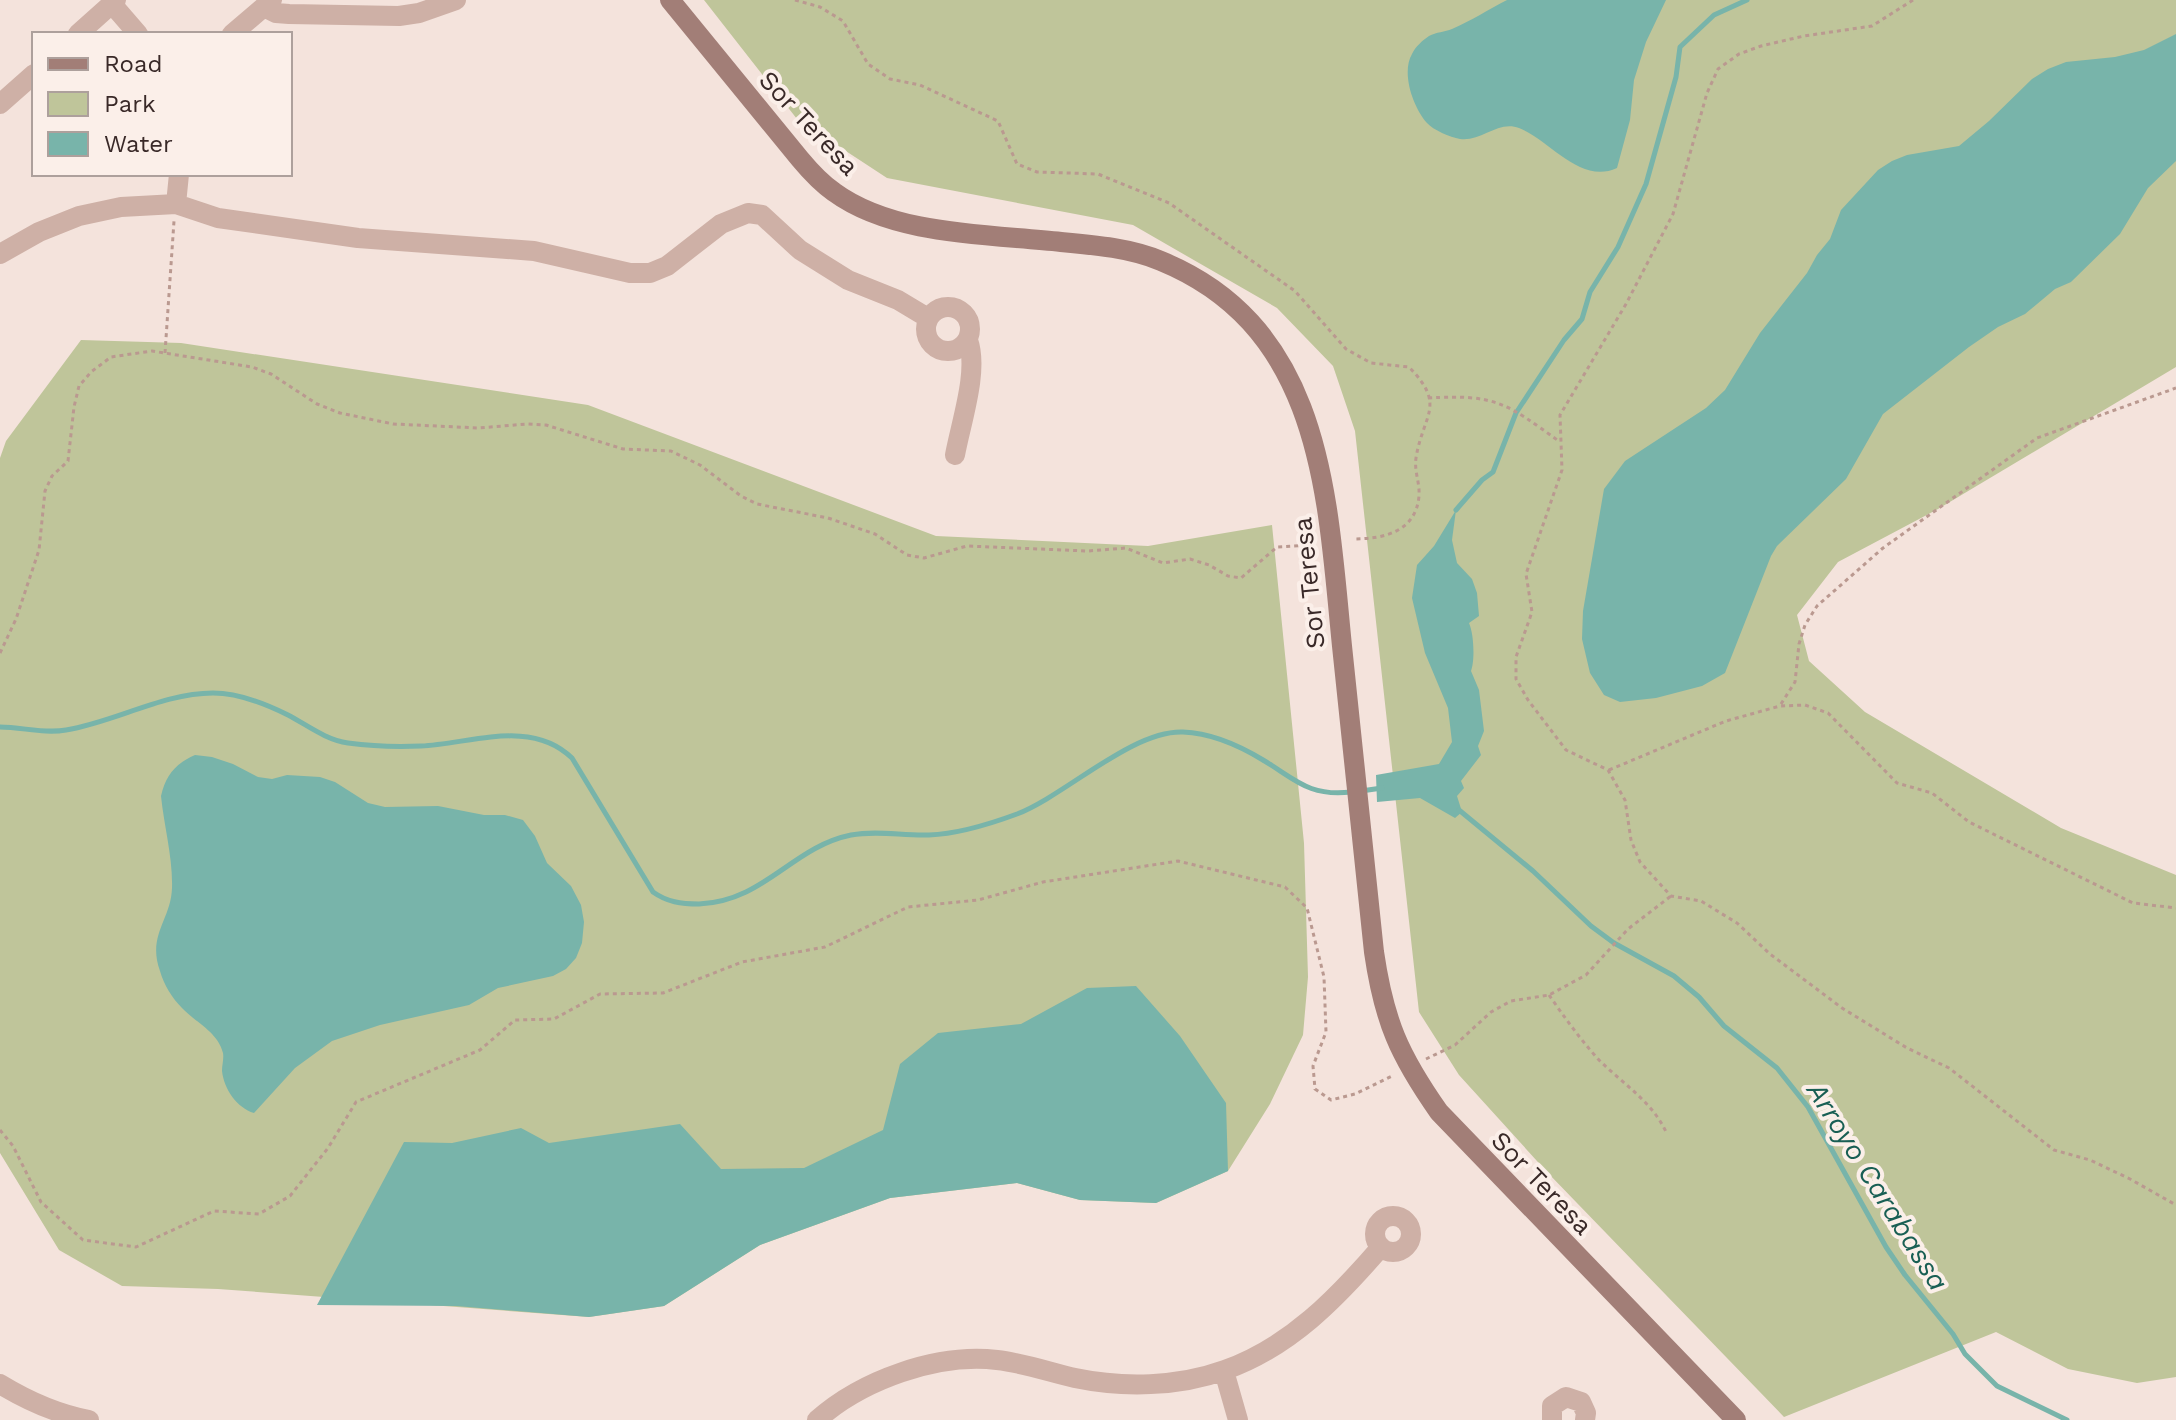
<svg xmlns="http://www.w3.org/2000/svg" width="2176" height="1420" font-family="'Work Sans',sans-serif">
<rect width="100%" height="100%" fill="#f4e3dc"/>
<path fill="#bfc59a" d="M704 0H2176V367L1938 509 1838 562 1797 615 1809 661 1865 712 2061 828 2176 875V1377L2137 1383 2068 1369 1996 1332 1784 1417 1547 1172 1459 1075 1419 1012 1355 431 1333 366 1277 308 1133 225 887 178 797 119Z
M81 340 181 343 588 405 936 536 1148 546 1272 525 1304 843 1308 977 1303 1035 1270 1104 1228 1171 1156 1203 1080 1200 1017 1183 890 1198 760 1245 664 1306 589 1317 218 1289 122 1286 59 1250 0 1153V458L6 441Z"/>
<path fill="#78b4aa" d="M1507 0H1666L1646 42 1634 80 1630 120 1617 168C1580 185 1550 140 1519 128 1498 120 1481 142 1460 139 1450 137 1433 130 1427 123 1413 107 1401 73 1412 54 1415 47 1423 40 1429 36 1436 32 1445 32 1452 29 1471 21 1489 9 1507 0Z
M2176 34V161L2148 188 2120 234 2071 282 2055 289 2025 314 1998 327 1969 347 1883 414 1846 479 1777 546 1771 556 1725 673 1702 686 1656 698 1620 702 1604 695 1590 673 1582 639 1583 611 1604 489 1625 461 1706 408 1725 390 1760 333 1807 273 1817 255 1830 239 1841 210 1878 170 1892 161 1907 155 1959 146 1989 121 2032 79 2048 69 2066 62 2115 57 2144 50Z
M1456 510 1452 540 1457 563 1472 579 1477 593 1479 616 1469 623C1474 634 1475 661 1471 671L1479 690 1484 731 1478 746 1481 755 1461 781 1464 788 1457 796 1462 812 1455 818 1420 798 1377 802 1376 775 1439 764 1452 742 1448 708 1425 653 1412 598 1417 565 1434 546Z
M195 755 212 757 233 764 258 777 272 779 287 775 320 777 335 782 368 803 385 807 438 806 484 815H505L523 820 535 836 547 863 571 886 581 905 584 922 582 943 576 958 566 969 553 976 498 988 469 1005 380 1025 332 1041 295 1068 254 1113C237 1108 224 1089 222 1071 222 1065 224 1059 223 1053 218 1032 195 1022 182 1008 172 998 164 985 160 971 147 935 171 920 172 888 173 858 164 826 161 796 166 775 175 764 195 755Z
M1136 986 1180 1036 1226 1103 1228 1171 1156 1203 1080 1200 1017 1183 890 1198 760 1245 664 1306 589 1317 456 1306 317 1305 404 1142 452 1143 521 1128 549 1143 680 1124 721 1169 804 1168 883 1130 900 1064 938 1033 1021 1024 1087 988Z"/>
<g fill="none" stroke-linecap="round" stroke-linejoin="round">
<path stroke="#78b4aa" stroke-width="5" d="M1456 510 1482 480 1493 472 1516 413 1564 340 1582 319 1590 292 1618 247 1646 184 1676 77 1680 47 1714 15 1747 0
M0 727C22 727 44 734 66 730 115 722 163 693 213 693 237 693 266 704 288 715 307 725 326 740 348 743 370 746 398 747 421 746 470 744 531 718 572 758L653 892C667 902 681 904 699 904 765 901 792 847 851 835 878 830 902 836 929 835 958 834 990 824 1017 814 1066 795 1132 730 1183 732 1210 733 1240 746 1263 760 1295 779 1309 797 1351 792
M1361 791 1382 788
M1459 810 1533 871 1591 926 1614 943 1674 976 1699 997 1724 1026 1777 1068 1808 1107 1886 1247 1905 1275 1953 1334 1965 1354 1997 1386 2067 1420"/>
<path stroke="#ba9990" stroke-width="3" stroke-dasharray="4 4" stroke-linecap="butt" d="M795 0 820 7 843 21 868 64 890 79 920 85 998 121 1017 164 1037 172 1098 174 1169 203 1295 291 1346 349 1371 363 1409 367C1447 406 1423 414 1416 458 1414 471 1420 483 1419 496 1416 532 1383 539 1353 539
M1913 0 1872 26 1804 36 1761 46 1739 54 1718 69 1707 93 1673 214 1626 304 1560 415 1562 470 1526 574 1532 612 1516 657V679L1528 700 1566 750 1608 770 1625 800 1631 840 1640 862 1671 896 1701 901 1737 923 1770 954 1842 1008 1907 1048 1949 1068 2054 1150 2090 1160 2130 1179 2176 1205
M165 353 174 221
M1428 398C1496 394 1506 403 1560 442
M0 653 16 619 39 550 45 491 52 476 68 461 74 407 79 386 91 372 111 357 152 351 252 367 271 374 317 404 340 413 393 424 479 428 527 424 546 425 623 449 671 451 700 465 741 496 757 504 828 518 875 534 907 555 924 558 967 546 1088 551 1126 548 1163 563 1190 559 1209 565 1228 576 1241 578 1277 547 1312 545
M1781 704 1795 682 1799 644 1805 625 1817 606 1883 548 2037 438 2176 388
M1609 770 1726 721 1780 706 1805 705 1828 713 1897 783 1932 793 1969 822 2133 903 2176 908
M1549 995C1565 1018 1580 1039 1599 1060 1623 1084 1653 1102 1667 1134
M1426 1059 1455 1045 1491 1012 1511 1001 1549 995 1586 975 1628 929 1671 896
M0 1130 13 1146 41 1202 83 1240 136 1247 214 1211 259 1214 290 1196 328 1148 356 1102 480 1050 515 1020 554 1019 600 994 663 993 742 962 825 947 908 907 978 900 1043 882 1178 861 1285 887 1307 908 1324 977 1326 1032 1313 1066 1315 1089 1331 1100 1355 1094 1392 1076"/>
<path stroke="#ceb0a6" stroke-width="20" d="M112 4 138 34
M264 7 276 13 289 14 399 16 419 13 456 0
M78 34 116 0
M232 34 272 0
M0 104 34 74
M176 204 179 174
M0 254 39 232 79 216 121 207 176 204 218 218 358 238 534 251 630 273H650L667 266 721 224 748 213 762 215 800 250 848 280 898 300 928 318
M926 329a22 22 0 1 1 44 0a22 22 0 1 1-44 0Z
M955 455C961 422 979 371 968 340
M1375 1234a18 18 0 1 1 36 0a18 18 0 1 1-36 0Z
M1224 1371 1238 1420
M0 1384C28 1401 57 1414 89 1420
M817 1420C862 1380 937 1353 997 1360 1024 1363 1049 1372 1075 1378 1123 1388 1178 1387 1225 1370 1290 1347 1337 1298 1381 1247
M1552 1420V1406L1566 1397 1581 1402 1586 1413 1585 1420"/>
<path stroke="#a27e77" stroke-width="20" d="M670 0 800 159C810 171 821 183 834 192 894 236 989 234 1061 242 1094 245 1130 248 1161 261 1324 328 1327 497 1342 646 1352 748 1363 850 1374 952 1384 1021 1399 1055 1439 1112L1736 1420"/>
</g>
<g text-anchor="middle" stroke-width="8" stroke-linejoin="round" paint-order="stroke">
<g font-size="26" fill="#392928" stroke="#fbefe9">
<text transform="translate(809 123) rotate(47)" y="9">Sor Teresa</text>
<text transform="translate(1309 583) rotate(-96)" y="9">Sor Teresa</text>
<text transform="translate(1542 1183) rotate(46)" y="9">Sor Teresa</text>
</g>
<g font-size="28" font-style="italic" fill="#195f54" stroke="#fbefe9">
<text transform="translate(1878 1186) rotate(58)" y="10">Arroyo Carabassa</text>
</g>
</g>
<rect x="32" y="32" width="260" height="144" fill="#fbefe9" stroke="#ada09c" stroke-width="2"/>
<rect x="48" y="58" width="40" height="12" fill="#a27e77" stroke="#ada09c" stroke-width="2"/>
<text x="104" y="72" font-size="24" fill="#392928">Road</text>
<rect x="48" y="92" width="40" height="24" fill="#bfc59a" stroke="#ada09c" stroke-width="2"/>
<text x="104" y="112" font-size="24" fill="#392928">Park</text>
<rect x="48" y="132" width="40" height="24" fill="#78b4aa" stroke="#ada09c" stroke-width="2"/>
<text x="104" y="152" font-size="24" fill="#392928">Water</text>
</svg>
